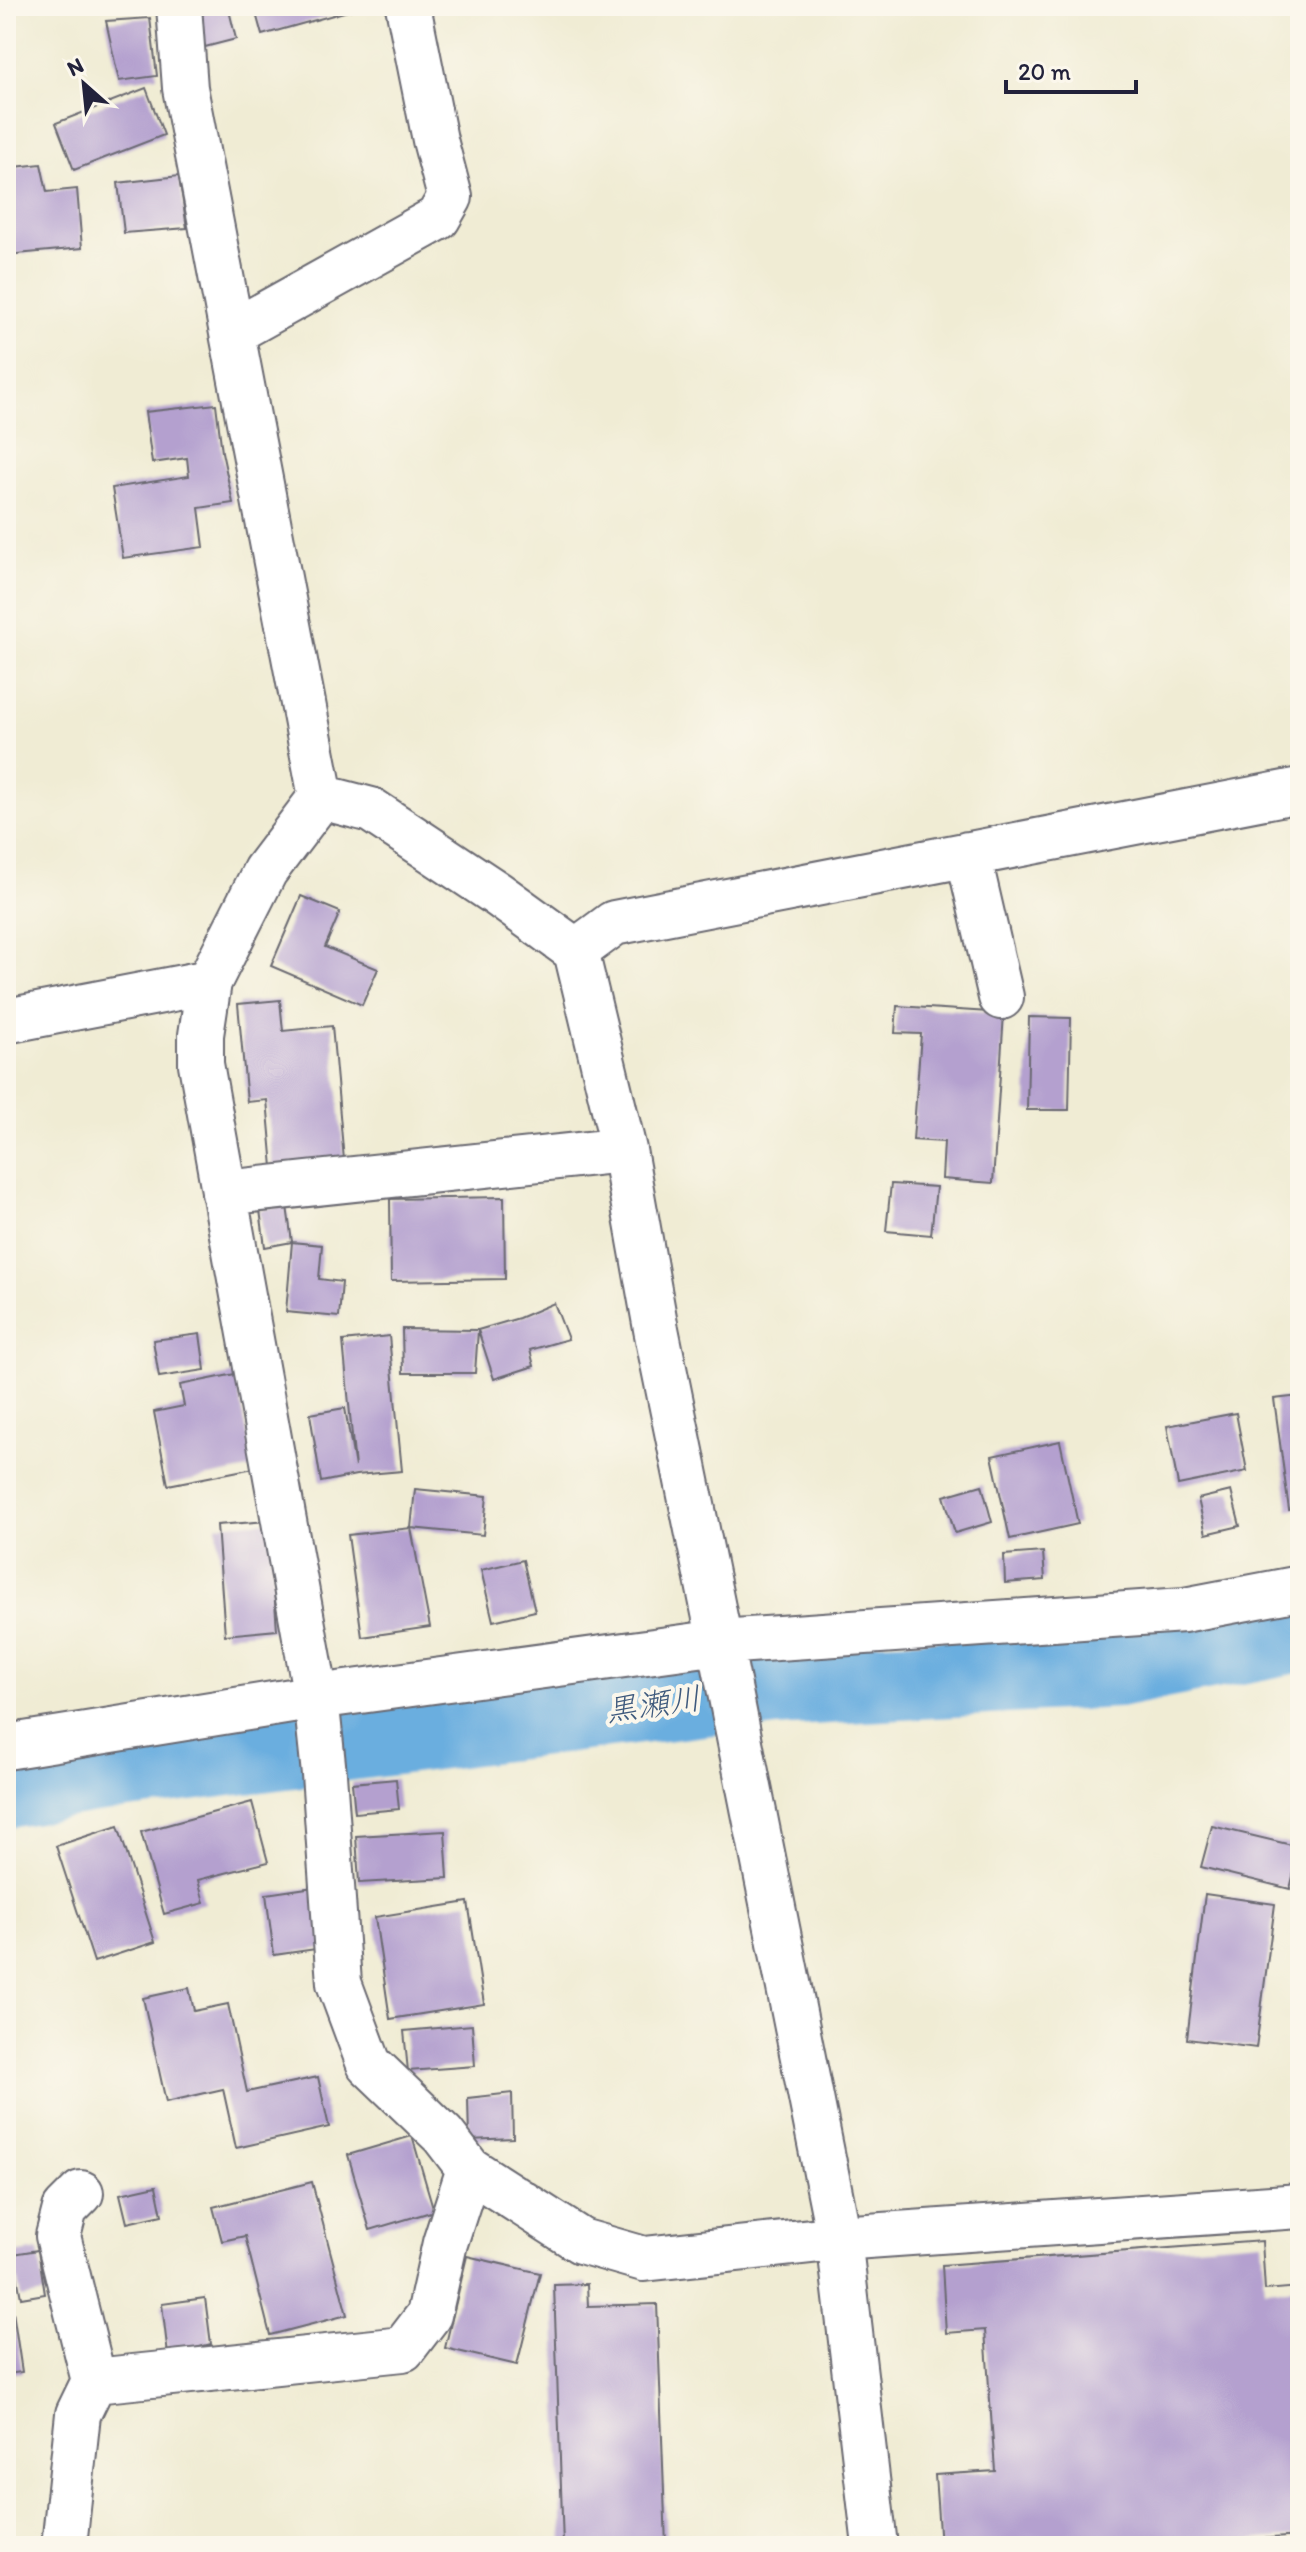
<svg xmlns="http://www.w3.org/2000/svg" width="1306" height="2552" font-family="Itim,'Klee One',sans-serif">
<rect width="100%" height="100%" fill="#fbf7ec"/>
<filter id="ink" filterUnits="userSpaceOnUse"><feTurbulence type="fractalNoise" baseFrequency=".0125" numOctaves="2"/><feDisplacementMap in="SourceGraphic" scale="16" xChannelSelector="R" yChannelSelector="G"/><feConvolveMatrix kernelMatrix="1 2 1 2 8 2 1 2 1" color-interpolation-filters="sRGB"/></filter>
<filter id="wash" filterUnits="userSpaceOnUse"><feTurbulence type="fractalNoise" baseFrequency=".006" numOctaves="4" result="noise"/><feDisplacementMap in="SourceGraphic" scale="32" xChannelSelector="R" yChannelSelector="G"/><feGaussianBlur stdDeviation="1.8" result="paint"/><feColorMatrix in="noise" values="0 0 0 0 0 0 0 0 0 0 0 0 0 0 0 0 0 1.4 0 .05"/><feComposite in="paint" operator="in"/></filter>
<g filter="url(#wash)">
<rect width="100%" height="100%" fill="#f0ecd4"/>
<g fill="none" stroke-linecap="round" stroke-linejoin="round">
<path stroke="#6aaedf" stroke-width="78" d="M6 1789 87 1775 774 1688 1117 1669 1300 1633"/>
</g>
<g id="blocks">
<path fill="#b4a0cf" d="M196 6H228L236 39 205 47Z
M254 6H362V7L262 35Z
M150 18 157 76 119 81 106 21Z
M146 88 164 135 74 170 56 123Z
M41 164 47 192 77 189 82 248 6 255V168Z
M179 176 187 228 124 233 118 183Z
M216 404 222 452 233 503 199 508 204 547 123 558 112 488 189 476 187 458 152 463 145 412Z
M301 896 340 912 325 947 378 969 362 1005 271 966Z
M280 1000 283 1031 332 1026 344 1160 273 1167 267 1100 247 1102 238 1004Z
M897 1006 1004 1013 993 1183 942 1179 944 1142 913 1140 921 1034 895 1033Z
M1029 1017 1071 1018 1069 1110H1027Z
M891 1184 936 1187 931 1235 886 1231Z
M504 1197 505 1279 391 1281 390 1199Z
M287 1206 292 1242 322 1245 319 1279 342 1282 339 1317 286 1312 292 1242 265 1247 260 1210Z
M554 1303 568 1339 530 1350 534 1366 494 1379 478 1330 519 1318Z
M402 1329 478 1330 475 1373H403Z
M200 1334 205 1370 159 1377 153 1340Z
M389 1336 402 1471 356 1475 321 1482 310 1414 345 1408 355 1467 343 1341Z
M235 1374 254 1468 168 1485 154 1412 184 1406 180 1385Z
M1300 1396V1508L1289 1510 1274 1399Z
M1236 1413 1247 1471 1178 1485 1167 1426Z
M1060 1441 1078 1524 1010 1539 992 1456Z
M982 1485 992 1522 955 1533 944 1496Z
M415 1489 487 1496 483 1535 411 1528Z
M1231 1491 1240 1526 1206 1534 1198 1499Z
M269 1521 277 1630 225 1635 217 1525Z
M411 1528 430 1627 362 1637 348 1535Z
M1043 1552 1045 1580 1005 1583 1004 1555Z
M523 1560 535 1611 493 1621 481 1570Z
M396 1779 399 1809 355 1813 352 1783Z
M252 1802 268 1862 198 1880 204 1903 164 1914 141 1832Z
M118 1826 155 1942 94 1962 56 1846Z
M1212 1826 1300 1847 1290 1889 1201 1867Z
M445 1831 448 1878 359 1883 356 1836Z
M314 1887 323 1948 274 1955 266 1894Z
M1205 1894 1275 1904 1256 2048 1187 2039Z
M468 1902 484 2004 390 2019 375 1917Z
M189 1988 194 2011 228 2004 247 2092 318 2077 329 2127 236 2148 223 2089 166 2102 143 1998Z
M472 2025 475 2066 408 2071 404 2031Z
M512 2093 513 2138 469 2140 468 2098Z
M412 2136 434 2211 370 2230 348 2155Z
M312 2182 347 2315 270 2335 245 2236 222 2241 213 2207Z
M156 2186 162 2215 127 2223 120 2194Z
M1262 2241 1265 2290 1300 2287V2536L1164 2546H940L935 2475 995 2471 985 2330 946 2333 942 2265Z
M38 2250 45 2294 21 2298 13 2254Z
M467 2256 540 2273 517 2365 445 2348Z
M587 2284 588 2306 657 2304 666 2546H563L554 2285Z
M9 2285 22 2372 6 2374V2286Z
M205 2298 211 2344 168 2355 162 2304Z"/>
</g>
</g>
<g filter="url(#ink)">
<use href="#blocks" fill-opacity="0" stroke="#6a6971" stroke-width="2"/>
<g fill="none" stroke-linecap="round" stroke-linejoin="round">
<g stroke="#6a6971" stroke-width="48">
<path id="minor" d="M233 332 438 218 450 197 435 140 408 6
M968 854 1001 997
M576 951 614 923 1300 790
M209 982 201 1035V1064L316 1697 720 1642 656 1329 624 1150 576 951 496 893 371 810 321 797
M6 1021 209 982 265 871 321 797 185 88 179 6
M224 1193 624 1150
M6 1747 316 1697 324 1774 339 1983 369 2064 443 2135 469 2169 581 2241 644 2259 839 2238 1300 2206
M81 2193 65 2209 58 2236 94 2381
M64 2546 78 2414 94 2381 403 2349 429 2315 445 2243 469 2169
M875 2546 839 2238 720 1642 1184 1610 1300 1588"/>
</g>
<use href="#minor" stroke="#fff" stroke-width="44"/>
</g>
</g>
<g text-anchor="middle" stroke-width="8" stroke-linejoin="round" paint-order="stroke">
<g font-size="32" font-style="italic" fill="#3f5a7d" stroke="#fbf7ec">
<text transform="translate(653 1704) rotate(-8)" y="11">黒瀬川</text>
</g>
</g>
<rect width="1306" height="2552" fill="none" stroke="#fbf7ec" stroke-width="32"/>
<g transform="translate(84 84) rotate(333)" stroke="#fbf7ec" stroke-width="6" paint-order="stroke">
<path d="M0-6L14 30L0 20L-14 30Z" fill="#22223b"/>
<text y="-12" font-size="22" font-weight="bold" text-anchor="middle" fill="#22223b">N</text>
</g>
<path d="M1006 80v12h130v-12" fill="none" stroke="#22223b" stroke-width="4"/>
<text x="1018" y="80" font-size="24" fill="#22223b" stroke="#fbf7ec" stroke-width="6" paint-order="stroke">20 m</text>
</svg>
